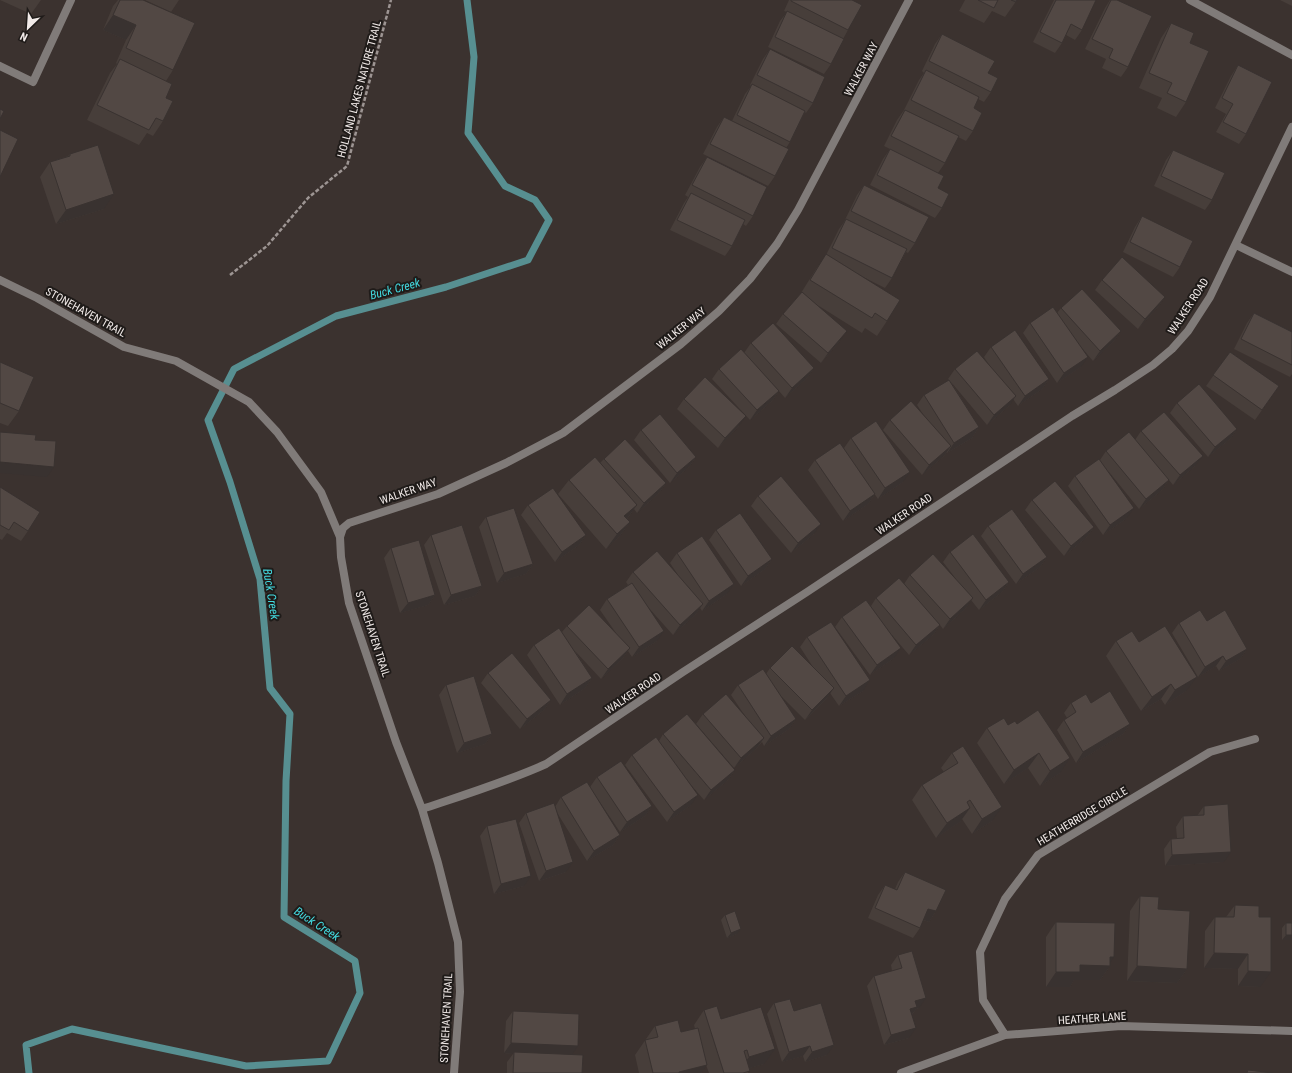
<svg xmlns="http://www.w3.org/2000/svg" width="1292" height="1073" font-family="'Roboto Condensed',sans-serif">
<rect width="100%" height="100%" fill="#3b322f"/>
<g fill="none" stroke-linecap="round" stroke-linejoin="round">
<path stroke="#578f91" stroke-width="7" d="M29 1073 26 1045 72 1029 246 1066 328 1061 360 993 355 961 284 917 286 781 290 714 270 688 260 579 230 482 208 420 234 369 336 316 446 287 528 260 549 220 535 200 505 186 468 133 474 57 467 0"/>
<path stroke="#9d9593" stroke-width="2.5" stroke-dasharray="4 2" stroke-linecap="butt" d="M230 275 267 246 308 198 347 166 391 0"/>
<path stroke="#807b79" stroke-width="8" d="M1190 0 1292 55
M0 66 33 82 71 0
M1236 245 1292 272
M0 280 37 298 124 347 176 361 249 402 277 432 321 492 340 537 341 557 349 603 396 742 422 809 438 863 458 942 460 992 454 1073
M340 537 343 528 349 523 438 494 506 463 563 433 681 344 719 311 750 279 777 244 798 210 909 0
M422 809C464 795 506 782 546 764L683 672 807 592 1072 416 1115 390 1153 365 1172 349 1188 331 1210 297 1292 127
M1005 1035 983 1000 980 952 1005 899 1038 855 1210 752 1255 739
M901 1073 1005 1035 1121 1026 1292 1031"/>
</g>
<path fill="#473e3a" d="M0 0H41L31 14Z
M118 0H143L173 70 166 81V98L163 121 153 136 147 133 139 145 87 120 110 73 117 64 116 63 126 40 103 30 113 6Z
M145 0H179L171 12Z
M789 0H852L848 30 843 39 831 64 824 74 768 47 780 21 787 12 784 11Z
M965 0H1017L1005 17 992 11 984 23 959 11Z
M1054 0H1096L1082 30 1075 40 1066 35 1062 43 1055 53 1033 42Z
M1110 0H1117L1128 67 1121 77 1102 68 1106 59 1085 49 1105 8Z
M1280 0H1292V6Z
M1171 23 1190 43 1186 102 1176 117 1157 108 1162 98 1139 88 1161 38Z
M942 34 988 73 991 92 984 102 978 99 974 108 973 131 966 141 958 137 945 163 938 173V188L942 208 935 218 870 185 883 159 890 149 884 146 897 120 904 110 919 80 924 73 922 71 935 44Z
M770 49 813 103 806 113 805 112 790 142 786 148 775 176 768 186 703 154 717 127 724 117 732 121 745 94 751 86 750 85 763 59Z
M1238 65 1246 134 1239 144 1216 132 1226 114 1215 108 1231 76Z
M1173 150 1212 200 1205 210 1154 186 1166 160Z
M70 154 104 209 56 224 40 177 50 162 68 156Z
M707 157 753 216 746 226 743 224 732 246 725 256 670 230 684 203 688 197 685 195 700 167Z
M864 185 915 243 908 253 906 252 892 278 885 288 863 277 887 321 877 336 865 328 862 333 819 306 840 341 821 363 776 324 783 314 801 293 816 269 826 255 839 229 844 222 857 195Z
M1142 216 1180 267 1173 277 1123 252 1135 227Z
M1102 280 1165 297 1158 307 1138 329 1095 290Z
M1061 308 1121 331 1114 341 1093 361 1081 347V367L1057 383 1023 333 1030 323 1057 313Z
M1254 313 1292 332V374L1290 377 1234 349 1247 323Z
M751 343 814 368 807 378 785 398 779 391 772 401 750 420 712 379 719 369 744 353Z
M991 347 1049 379 1042 389 1018 406 1013 399 1009 406 987 425 951 382 979 427 972 438 947 453V452L944 456 922 475 883 430 890 420 925 417 917 405 924 395 949 380 948 379 955 369 989 365 984 357Z
M1230 352 1279 386 1255 420 1206 386Z
M0 362 19 411 8 426 0 423Z
M684 399 739 426 718 448 677 409Z
M1177 403 1237 429 1230 439 1208 457 1170 413Z
M641 430 696 457 689 467 670 483 634 440Z
M1141 431 1195 466 1173 485 1169 480 1162 490 1139 509 1109 472 1127 518 1103 535 1068 486 1075 476 1100 460 1106 451 1135 440Z
M851 438 903 482 878 499 848 455 875 494 868 504 843 521 808 470 815 460 844 448Z
M604 459 666 483 659 493 637 513 634 509 627 519 630 522 619 537 606 549 558 494 569 480 600 463Z
M0 487 28 531 21 541 7 533 2 540 0 539Z
M758 496 814 534 791 553 751 506Z
M1032 500 1094 527 1087 537 1064 556 1025 510Z
M528 505 586 535 579 545 555 562 521 515Z
M486 517 533 564 526 574 497 583 479 527Z
M988 526 1047 557 1040 567 1016 584 981 536Z
M716 530 772 559 765 569 741 586 709 540Z
M431 535 482 586 475 596 444 605 424 545Z
M391 548 435 595 428 605 400 613 384 558Z
M950 552 1009 582 1002 592 979 610 971 600 966 608 943 629 940 625 933 635 909 655 892 635 894 658 870 675 835 627 842 617 871 606 876 598 904 584 910 575 956 579 943 562Z
M677 553 727 594 702 611 700 608 696 614 673 635 647 606 657 641 632 657 628 651 623 658 601 679 575 651 592 678 585 688 560 705 527 655 534 645 562 632 567 626 616 633 600 610 607 599 628 585 626 582 633 572 678 575 670 563Z
M1207 621 1247 649 1240 659 1219 671 1216 666 1198 677 1172 633 1179 623Z
M807 637 863 691 839 706 830 693 827 698 805 720 781 696 796 719 789 729 764 746 762 742 757 748 734 768 696 724 703 714 745 716 731 695 738 685 766 674 770 668 813 667 800 647Z
M1116 641 1139 642 1186 691 1165 705 1161 699 1141 711 1106 656Z
M488 673 551 700 544 710 520 729 481 683Z
M446 685 492 734 485 744 457 753 439 695Z
M1071 703 1130 724 1123 734 1076 763 1057 730 1064 720 1067 718 1064 713Z
M1017 724 1060 773 1040 786 1028 768 1004 784 977 743 987 728Z
M663 734 735 770 728 780 704 800 691 785V805L667 822 625 765 632 755 659 741Z
M963 746 992 821 972 834 962 819 960 822 936 838 912 800 922 785 944 772 941 768 952 753Z
M597 777 652 806 645 816 620 832 593 792 620 835 613 845 587 861 556 811 566 872 539 881 519 823 526 813 555 807 561 797 590 787Z
M1204 806 1224 862 1165 866 1164 849 1171 839 1177 838 1176 827 1183 816H1197Z
M487 826 524 886 494 894 480 836Z
M905 872 936 911 929 922 923 920 920 928 913 938 868 918 878 895 885 885 895 889 898 882Z
M1140 896 1158 909 1187 969 1177 983 1127 981 1130 911Z
M1235 905 1260 987 1238 986V969L1204 968 1205 931 1215 917H1226Z
M725 915 737 934 727 938 721 920Z
M1056 922 1110 966 1100 980H1074L1070 987H1046V937Z
M1286 923 1292 940H1282V928Z
M898 955 919 1008 916 1009 912 1015 909 1038 884 1045 867 986 874 976 892 971 891 965Z
M774 1003 794 1011 827 1055 805 1062 803 1056 782 1062 767 1014Z
M704 1010 721 1019 764 1064 749 1068 748 1073H709L706 1065 701 1073H639L635 1055 655 1026 681 1032 695 1029 694 1025Z
M513 1011 572 1055 582 1073H507V1062L513 1054 504 1053 506 1021Z"/>
<path fill="#393230" d="M113 15 136 25 126 40 103 30Z
M114 194 104 209 56 224 66 210Z
M1165 297 1158 307 1138 329 1145 319Z
M847 331 840 341 821 363 828 353Z
M1121 331 1114 341 1093 361 1100 351Z
M1088 357 1081 367 1057 383 1064 373Z
M814 368 807 378 785 398 792 388Z
M1049 379 1042 389 1018 406 1025 396Z
M779 391 772 401 750 420 757 410Z
M1016 396 1009 406 987 425 994 415Z
M746 416 739 426 718 448 725 438Z
M979 427 972 438 947 453 954 443Z
M1237 429 1230 439 1208 457 1215 447Z
M951 446 944 456 922 475 929 465Z
M1203 456 1195 466 1173 485 1180 475Z
M696 457 689 467 670 483 677 473Z
M0 462 54 467 47 477 0 473Z
M910 472 903 482 878 499 885 488Z
M1169 480 1162 490 1139 509 1146 499Z
M666 483 659 493 637 513 644 503Z
M875 494 868 504 843 521 850 511Z
M637 505 626 520 624 516Z
M1134 508 1127 518 1103 535 1110 525Z
M630 522 619 537 606 549 617 534Z
M821 524 814 534 791 553 798 543Z
M1094 527 1087 537 1064 556 1071 546Z
M586 535 579 545 555 562 562 552Z
M1047 557 1040 567 1016 584 1023 574Z
M772 559 765 569 741 586 748 576Z
M533 564 526 574 497 583 504 573Z
M1009 582 1002 592 979 610 986 600Z
M734 584 727 594 702 611 709 601Z
M482 586 475 596 444 605 451 595Z
M435 595 428 605 400 613 408 603Z
M973 598 966 608 943 629 950 619Z
M703 604 696 614 673 635 680 625Z
M940 625 933 635 909 655 916 645Z
M664 631 657 641 632 657 639 647Z
M630 648 623 658 601 679 608 669Z
M901 648 894 658 870 675 877 665Z
M1247 649 1240 659 1219 671 1226 661Z
M1223 656 1216 666 1198 677 1205 667Z
M1197 677 1186 691 1165 705 1175 690Z
M592 678 585 688 560 705 567 694Z
M870 680 863 691 839 706 846 696Z
M1171 684 1161 699 1141 711 1152 697Z
M834 688 827 698 805 720 812 710Z
M551 700 544 710 520 729 527 719Z
M796 719 789 729 764 746 771 736Z
M1130 724 1123 734 1076 763 1083 752Z
M492 734 485 744 457 753 464 743Z
M764 738 757 748 734 768 741 758Z
M1039 753 1028 768 1004 784 1014 770Z
M1070 758 1060 773 1040 786 1050 771Z
M735 770 728 780 704 800 711 790Z
M698 795 691 805 667 822 674 812Z
M652 806 645 816 620 832 627 822Z
M1002 807 992 821 972 834 982 819Z
M970 808 960 822 936 838 947 823Z
M620 835 613 845 587 861 594 851Z
M1231 852 1224 862 1165 866 1172 855Z
M573 862 566 872 539 881 546 871Z
M531 876 524 886 494 894 501 884Z
M928 909 936 911 929 922 921 919Z
M741 929 737 934 727 938 731 933Z
M1286 935H1292V940H1282Z
M1214 953 1248 954 1238 969 1204 968Z
M1110 957H1114L1108 966H1110L1100 980H1074L1070 987H1046L1056 972Z
M1137 966 1187 969 1177 983 1127 981Z
M1248 971 1271 972 1260 987 1238 986Z
M926 998 919 1008 916 1009 910 1017 903 1019 915 1001Z
M916 1028 909 1038 884 1045 891 1035Z
M511 1043 578 1046 571 1056 514 1052 513 1054 504 1053Z
M834 1045 827 1055 805 1062 812 1052Z
M810 1046 803 1056 782 1062 789 1052Z
M775 1049 764 1064 739 1071 749 1057Z
M707 1065 701 1073H678L679 1072Z"/>
<path fill="#524844" stroke="#393230" d="M120 0H143L195 23 173 70 126 48 136 25 113 15Z
M791 0H852L862 5 848 30 791 1Z
M978 0H998L994 8Z
M1011 0H1017L1016 2Z
M1056 0H1096L1082 30 1071 24 1062 43 1040 32Z
M1111 0H1117L1152 16 1128 67 1109 58 1113 49 1092 39Z
M787 11 844 39 831 64 775 37Z
M1171 23 1194 33 1190 43 1209 51 1186 102 1167 93 1172 83 1149 73Z
M942 34 995 61 988 73 998 78 991 92 929 61Z
M770 49 825 77 813 103 757 75Z
M120 59 172 84 166 98 173 101 163 121 156 118 149 130 97 105Z
M1238 65 1272 82 1246 134 1223 122 1233 104 1222 98Z
M926 70 979 97 974 108 982 113 973 131 911 100Z
M752 84 805 111 790 142 737 115Z
M0 109 4 111 0 119Z
M905 110 959 136 945 163 891 136Z
M724 117 789 149 775 176 710 144Z
M0 130 18 139 0 177Z
M98 145 114 194 66 210 50 162 70 156V154Z
M890 149 944 176 938 188 949 194 942 208 877 175Z
M1173 150 1225 173 1212 200 1161 176Z
M707 157 767 187 753 216 692 185Z
M864 185 929 217 915 243 851 211Z
M691 193 745 220 732 246 677 220Z
M1142 216 1193 241 1180 267 1130 242Z
M846 219 907 249 892 278 832 248Z
M826 254 900 300 887 321 875 313 872 318 810 280Z
M1122 257 1165 297 1145 319 1102 280Z
M1082 289 1121 331 1100 351 1061 308Z
M802 292 847 331 828 353 783 314Z
M1053 307 1088 357 1064 373 1030 323Z
M1254 313 1292 332V365L1241 339Z
M773 323 814 368 792 388 751 343Z
M1015 330 1049 379 1025 396 991 347Z
M741 349 779 391 757 410 719 369Z
M977 351 1016 396 994 415 955 369Z
M1230 352 1279 386 1262 410 1213 375Z
M0 362 34 377 19 411 0 403Z
M705 377 746 416 725 438 684 399Z
M949 380 979 427 954 443 924 395Z
M1199 384 1237 429 1215 447 1177 403Z
M911 401 951 446 929 465 890 420Z
M1164 412 1203 456 1180 475 1141 431Z
M660 414 696 457 677 473 641 430Z
M876 421 910 472 885 488 851 438Z
M0 432 36 435 35 440 56 441 54 467 0 462Z
M1129 432 1169 480 1146 499 1106 451Z
M625 439 666 483 644 503 604 459Z
M840 443 875 494 850 511 815 460Z
M595 457 637 505 624 516 630 522 617 534 569 480Z
M1099 459 1134 508 1110 525 1075 476Z
M781 476 821 524 798 543 758 496Z
M1055 481 1094 527 1071 546 1032 500Z
M0 487 40 512 28 531 14 522 9 530 0 525Z
M553 488 586 535 562 552 528 505Z
M514 508 533 564 504 573 486 517Z
M1012 509 1047 557 1023 574 988 526Z
M740 513 772 559 748 576 716 530Z
M462 525 482 586 451 595 431 535Z
M973 534 1009 582 986 600 950 552Z
M702 536 734 584 709 601 677 553Z
M419 540 435 595 408 603 391 548Z
M657 551 703 604 680 625 633 572Z
M933 554 973 598 950 619 910 575Z
M899 578 940 625 916 645 876 598Z
M632 583 664 631 639 647 607 599Z
M866 600 901 648 877 665 842 617Z
M589 605 630 648 608 669 567 626Z
M1200 610 1207 621 1225 610 1247 649 1226 661 1223 656 1205 667 1179 623Z
M831 622 870 680 846 696 807 637Z
M1165 626 1197 677 1175 690 1171 684 1152 697 1116 641 1132 631 1139 642Z
M559 628 592 678 567 694 534 645Z
M792 646 834 688 812 710 770 668Z
M512 653 551 700 527 719 488 673Z
M763 669 796 719 771 736 738 685Z
M474 676 492 734 464 743 446 685Z
M1110 691 1130 724 1083 752 1064 720 1076 712 1071 703 1086 694 1091 703Z
M726 694 764 738 741 758 703 714Z
M1038 710 1070 758 1050 771 1039 753 1014 770 987 728 1004 718 1008 725 1015 721 1017 724Z
M687 714 735 770 711 790 663 734Z
M656 737 698 795 674 812 632 755Z
M963 746 1002 807 982 819 970 800 967 802 970 808 947 823 922 785 958 763 952 753Z
M621 761 652 806 627 822 597 777Z
M587 782 620 835 594 851 561 797Z
M554 803 573 862 546 871 526 813Z
M1228 804 1231 852 1172 855 1171 839 1184 838 1183 816 1204 815V806Z
M516 819 531 876 501 884 487 826Z
M905 872 946 890 936 911 928 909 920 928 875 908 885 885 897 890Z
M1140 896 1159 897 1158 909 1190 911 1187 969 1137 966Z
M1235 905 1259 906V917H1271V972L1248 971V954L1214 953 1215 917H1234Z
M735 911 741 929 731 933 725 915Z
M1056 922 1115 923 1114 957H1110V966L1080 965V972H1056Z
M1286 923H1292V935H1286Z
M912 951 926 998 915 1001 917 1007 910 1009 916 1028 891 1035 874 976 902 968 898 955Z
M790 999 794 1011 821 1003 834 1045 812 1052 810 1046 789 1052 774 1003Z
M717 1006 721 1019 761 1007 775 1049 749 1057 747 1050 744 1051 750 1071 743 1073H724L704 1010Z
M513 1011 579 1014 578 1046 511 1043Z
M678 1020 681 1032 698 1028 707 1065 679 1072V1073H653L645 1040 658 1037 655 1026Z
M514 1052 583 1055 582 1073H513Z
M1248 1070 1273 1073H1247Z"/>
<g text-anchor="middle" stroke-width="4" stroke-linejoin="round" paint-order="stroke">
<g font-size="11" fill="#f1eae8" stroke="#1f1b19">
<text transform="translate(861 69) rotate(-62)" y="4">WALKER WAY</text>
<text transform="translate(359 89) rotate(-75)" y="4">HOLLAND LAKES NATURE TRAIL</text>
<text transform="translate(1188 306) rotate(-57)" y="4">WALKER ROAD</text>
<text transform="translate(86 312) rotate(29)" y="4">STONEHAVEN TRAIL</text>
<text transform="translate(681 328) rotate(-39)" y="4">WALKER WAY</text>
<text transform="translate(408 491) rotate(-19)" y="4">WALKER WAY</text>
<text transform="translate(904 514) rotate(-34)" y="4">WALKER ROAD</text>
<text transform="translate(373 634) rotate(72)" y="4">STONEHAVEN TRAIL</text>
<text transform="translate(633 693) rotate(-34)" y="4">WALKER ROAD</text>
<text transform="translate(1082 816) rotate(-31)" y="4">HEATHERRIDGE CIRCLE</text>
<text transform="translate(446 1018) rotate(-87)" y="4">STONEHAVEN TRAIL</text>
<text transform="translate(1092 1018) rotate(-4)" y="4">HEATHER LANE</text>
</g>
<g font-size="12" font-style="italic" fill="#43dae0" stroke="#1f1b19">
<text transform="translate(395 289) rotate(-15)" y="4">Buck Creek</text>
<text transform="translate(271 594) rotate(81)" y="4">Buck Creek</text>
<text transform="translate(317 924) rotate(33)" y="4">Buck Creek</text>
</g>
</g>
<g transform="translate(28 28) rotate(205)" stroke="#1f1b19" stroke-width="3" paint-order="stroke">
<path d="M0-3L7 15L0 10L-7 15Z" fill="#f1eae8"/>
<text y="-6" font-size="11" font-weight="bold" text-anchor="middle" fill="#f1eae8">N</text>
</g>
</svg>
